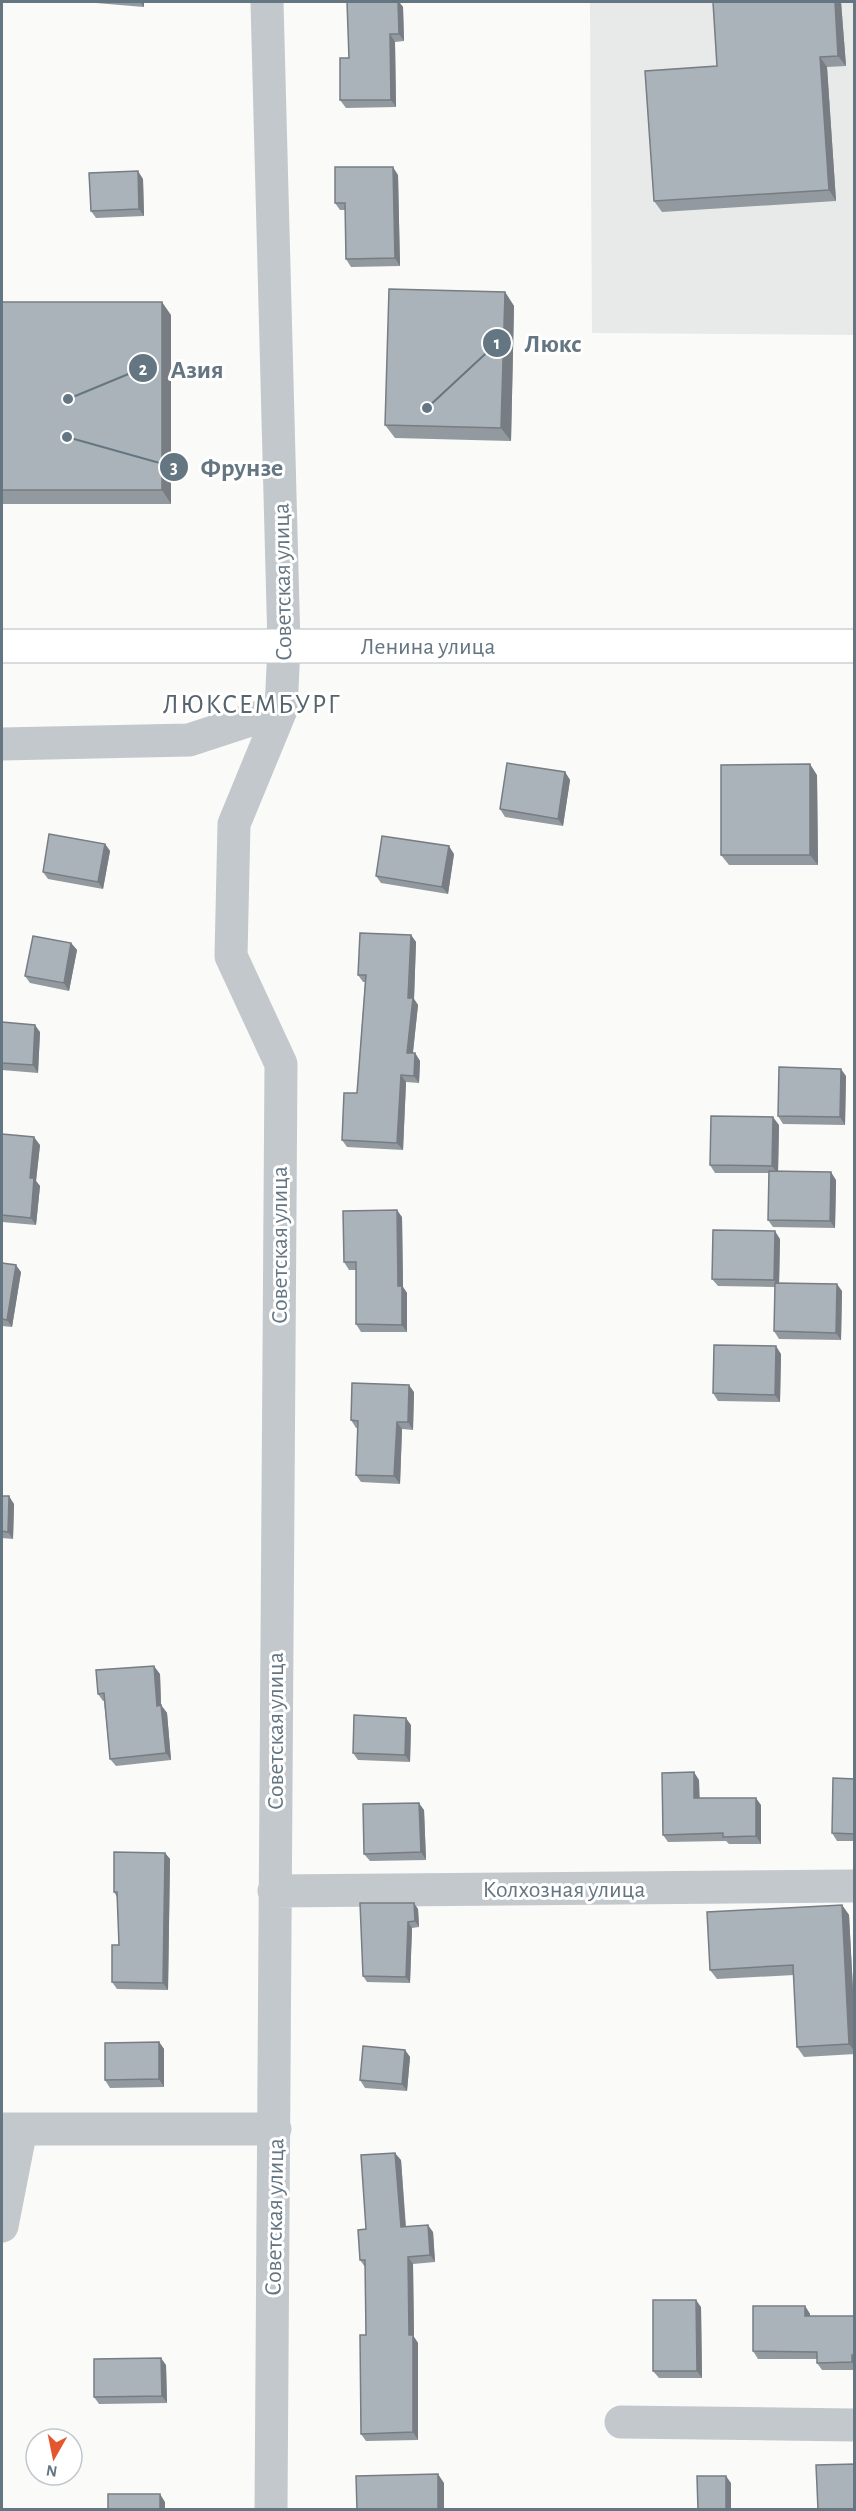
<svg xmlns="http://www.w3.org/2000/svg" width="856" height="2511" font-family="'Alegreya Sans',sans-serif">
<rect width="100%" height="100%" fill="#fafaf8"/>
<path fill="#e8e9e9" d="M590 2H854V335L592 333Z"/>
<g fill="none" stroke-linecap="round" stroke-linejoin="round">
<g stroke="#b5babe" stroke-width="35">
<path id="primary" d="M2 646H854"/>
</g>
<path stroke="#c3c8cc" stroke-width="33" d="M267 2 284 646 281 710 234 824 231 956 281 1064 271 2510
M2 744 189 740 281 710
M274 1891 854 1886
M2 2129H275
M2 2226 21 2129
M621 2422 854 2425"/>
<use href="#primary" stroke="#fff" stroke-width="33"/>
</g>
<path fill="#929a9f" d="M95 2H144V7L96 3Z
M347 2H399L403 7 404 41 395 42 396 107 346 108 340 100 349 58Z
M713 2H841L846 66 827 67 836 201 662 212 654 201 717 66Z
M398 175 400 266 351 267 346 259 345 210H340L335 203Z
M143 179 144 216 96 218 91 211Z
M505 292 514 306 511 441 395 438 385 425Z
M2 302 171 315V504H2Z
M565 772 570 780 563 826 505 817 500 809Z
M817 775 818 865H729L721 855Z
M105 844 110 851 103 889 48 879 43 872Z
M454 854 448 894 381 883 376 876Z
M411 935 416 942 414 999 418 1005 413 1053H415L420 1061 419 1083 406 1082 403 1150 347 1147 342 1140 357 1093 365 982H363L358 975Z
M71 943 77 950 69 991 30 983 25 976Z
M2 1022 40 1032 38 1073 2 1070Z
M846 1076 845 1125 783 1124 778 1116Z
M779 1125 778 1171 836 1180 835 1228 773 1227 768 1220 769 1173H715L710 1165Z
M2 1134 40 1145 36 1181 40 1186 36 1225 2 1222Z
M402 1217 403 1287 407 1293V1332H361L356 1324V1270H349L344 1262Z
M780 1239 779 1283 842 1291 841 1340 779 1339 774 1331 775 1287 718 1286 712 1279Z
M2 1263 21 1272 12 1327 2 1326Z
M781 1354 780 1402 718 1401 713 1393Z
M414 1392 413 1430 402 1429 400 1484 361 1482 356 1475 358 1428H356L351 1420Z
M2 1496 14 1504 13 1539 2 1538Z
M160 1674 161 1705 167 1713 171 1760 116 1766 110 1759 104 1701H103L98 1694Z
M411 1725 410 1762 358 1760 353 1753Z
M855 1779V1841H837L832 1833Z
M699 1780V1798L761 1805V1844H729L726 1841 668 1842 663 1835Z
M424 1810 426 1860 370 1861 364 1854Z
M165 1853 170 1859 168 1990 117 1989 112 1982 119 1945 117 1897 114 1892Z
M842 1905 849 1915 855 2027V2054L804 2057 797 2047 794 1975 717 1979 710 1970Z
M418 1909 419 1927 412 1928 410 1983 367 1982 363 1976Z
M159 2042 164 2049V2087L110 2088 105 2080Z
M405 2050 410 2057 407 2091 365 2088 360 2080Z
M401 2160 406 2226 433 2232 435 2262 413 2264 414 2337 418 2343V2440L366 2441 361 2434 366 2335 365 2267 360 2260 366 2229Z
M805 2306 810 2314V2316H855V2370H822L817 2363V2359H758L753 2351Z
M701 2307 702 2378H659L653 2371Z
M166 2365 167 2403 99 2404 94 2397Z"/>
<path fill="#777d82" d="M140 2H144V7Z
M398 2H399L403 7 404 41 399 34Z
M835 2H841L846 66 838 56Z
M390 34 395 42 396 107 391 100Z
M820 57 827 67 836 201 829 190Z
M393 167 398 175 400 266 395 258Z
M138 171 143 179 144 216 139 209Z
M505 292 514 306 511 441 501 428Z
M162 302 171 315V504L162 490Z
M810 764 817 775 818 865 810 855Z
M565 772 570 780 563 826 558 819Z
M105 844 110 851 103 889 98 882Z
M449 846 454 854 448 894 442 887Z
M411 935 416 942 414 999 418 1005 412 1060 407 1053Z
M71 943 77 950 69 991 64 983Z
M35 1025 40 1032 38 1073 33 1065Z
M415 1053 420 1061 419 1083 414 1076Z
M841 1069 846 1076 845 1125 840 1117Z
M401 1075 406 1082 403 1150 397 1143Z
M773 1117 779 1125 778 1174 772 1166Z
M34 1137 40 1145 36 1181 40 1186 36 1225 31 1218 30 1178Z
M831 1172 836 1180 835 1228 830 1221Z
M397 1210 402 1217 403 1287 407 1293V1332L402 1325 398 1286Z
M775 1231 780 1239 779 1287 774 1280Z
M16 1265 21 1272 12 1327 7 1320Z
M837 1284 842 1291 841 1340 836 1333Z
M776 1346 781 1354 780 1402 775 1395Z
M409 1385 414 1392 413 1430 408 1422Z
M397 1422 402 1429 400 1484 394 1476Z
M9 1496 14 1504 13 1539 8 1532Z
M154 1666 160 1674 161 1705 167 1713 171 1760 166 1753 157 1706Z
M406 1718 411 1725 410 1762 405 1755Z
M694 1772 699 1780 700 1805 694 1798Z
M756 1798 761 1805V1844L756 1836Z
M419 1803 424 1810 426 1860 421 1852Z
M165 1853 170 1859 168 1990 163 1983Z
M414 1903 418 1909 419 1927 415 1921Z
M842 1905 849 1915 855 2027V2052L849 2044Z
M408 1922 412 1928 410 1983 406 1977Z
M159 2042 164 2049V2087L159 2079Z
M405 2050 410 2057 407 2091 402 2084Z
M395 2153 401 2160 406 2234 401 2227Z
M428 2225 433 2232 435 2262 430 2255Z
M408 2257 413 2264 414 2337 418 2343V2440L413 2432 409 2335Z
M696 2300 701 2307 702 2378 697 2371Z
M805 2306 810 2314V2324L805 2316Z
M852 2355 855 2358V2366L852 2362Z
M161 2358 166 2365 167 2403 162 2396Z
M438 2474 444 2483V2510H438Z
M726 2476 731 2483V2510H726Z
M160 2494 165 2502V2510H160Z"/>
<path fill="#aab3b9" stroke="#777d82" stroke-width="1.5" d="M347 2H398L399 34H390L391 100H340V58H349Z
M713 2H835L838 56 820 57 829 190 654 201 645 71 717 66Z
M335 167H393L395 258 346 259 345 203H335Z
M138 171 139 209 91 211 89 173Z
M389 289 505 292 501 428 385 425Z
M2 302H162V490H2Z
M507 763 565 772 558 819 500 809Z
M810 764V855H721V765Z
M49 834 105 844 98 882 43 872Z
M382 836 449 846 442 887 376 876Z
M360 933 411 935 408 998H413L407 1053H415L414 1076 401 1075 397 1143 342 1140 344 1093H357L366 975H358Z
M33 936 71 943 64 983 25 976Z
M2 1022 35 1025 33 1065 2 1063Z
M779 1067 841 1069 840 1117 778 1116Z
M711 1116 773 1117 772 1166 710 1165Z
M2 1134 34 1137 30 1178H34L31 1218 2 1215Z
M769 1171 831 1172 830 1221 768 1220Z
M397 1210 398 1286H402V1325L356 1324V1262H344L343 1211Z
M713 1230 775 1231 774 1280 712 1279Z
M2 1263 16 1265 7 1320 2 1319Z
M775 1283 837 1284 836 1333 774 1331Z
M714 1345 776 1346 775 1395 713 1393Z
M352 1383 409 1385 408 1422H397L394 1476 356 1475 358 1421 351 1420Z
M2 1496H9L8 1532 2 1531Z
M154 1666 157 1706 161 1705 166 1753 110 1759 104 1693 98 1694 96 1670Z
M354 1715 406 1718 405 1755 353 1753Z
M694 1772V1798H756V1836L723 1837V1833L663 1835 662 1773Z
M833 1778 855 1779V1834L832 1833Z
M419 1803 421 1852 364 1854 363 1804Z
M114 1852 165 1853 163 1983 112 1982V1945H119L117 1892H114Z
M360 1903H414L415 1921 408 1922 406 1977 363 1976Z
M842 1905 849 2044 797 2047 793 1965 710 1970 707 1912Z
M159 2042V2079L105 2080V2043Z
M363 2046 405 2050 402 2084 360 2080Z
M395 2153 401 2227 428 2225 430 2255 408 2257 409 2335H413V2432L361 2434 360 2335H366L365 2260H360L358 2230 366 2229 361 2155Z
M653 2300H696L697 2371H653Z
M753 2306H805V2316H855V2355H852V2362L817 2363V2352L753 2351Z
M161 2358 162 2396 94 2397V2359Z
M855 2464V2510H818L816 2465Z
M438 2474V2510H357L356 2476Z
M697 2476H726V2510H698Z
M108 2494H160V2510H108Z"/>
<g text-anchor="middle" stroke-width="6" stroke-linejoin="round" paint-order="stroke">
<g font-size="24" fill="#657683" stroke="#fff">
<text transform="translate(282 582) rotate(-91)" y="8">Советская улица</text>
<text x="428" y="654">Ленина улица</text>
<text transform="translate(279 1245) rotate(-90)" y="8">Советская улица</text>
<text transform="translate(275 1731) rotate(-90)" y="8">Советская улица</text>
<text x="564" y="1897">Колхозная улица</text>
<text transform="translate(274 2217) rotate(-89)" y="8">Советская улица</text>
</g>
<g font-size="27" letter-spacing="1.5" fill="#57646e" stroke="#fff">
<text x="252" y="713">ЛЮКСЕМБУРГ</text>
</g>
</g>
<path fill="none" stroke="#657683" stroke-width="2" d="M427 408L497 343M68 399L143 368M67 437L174 467"/>
<g fill="#657683" stroke="#fff" stroke-width="2">
<circle cx="427" cy="408" r="6"/>
<circle cx="68" cy="399" r="6"/>
<circle cx="67" cy="437" r="6"/>
<circle cx="497" cy="343" r="15"/>
<circle cx="143" cy="368" r="15"/>
<circle cx="174" cy="467" r="15"/>
</g>
<g font-size="18" text-anchor="middle" font-weight="bold" fill="#fff">
<text x="497" y="349">1</text>
<text x="143" y="375">2</text>
<text x="174" y="473">3</text>
</g>
<g font-size="26" text-anchor="middle" font-weight="bold" fill="#657683" stroke="#fff" stroke-width="6" stroke-linejoin="round" paint-order="stroke">
<text x="553" y="352">Люкс</text>
<text x="197" y="378">Азия</text>
<text x="242" y="476">Фрунзе</text>
</g>
<rect width="856" height="2511" fill="none" stroke="#657683" stroke-width="6"/>
<g transform="translate(54 2457) rotate(189)"><circle r="28" fill="#ffffff" stroke="#c1c8cd" stroke-width="1.5"/>
<path d="M0-4.5L10 22L0 15L-10 22Z" fill="#e4572e"/>
<text y="-9" font-size="16" font-weight="bold" text-anchor="middle" fill="#657683">N</text>
</g>
</svg>
